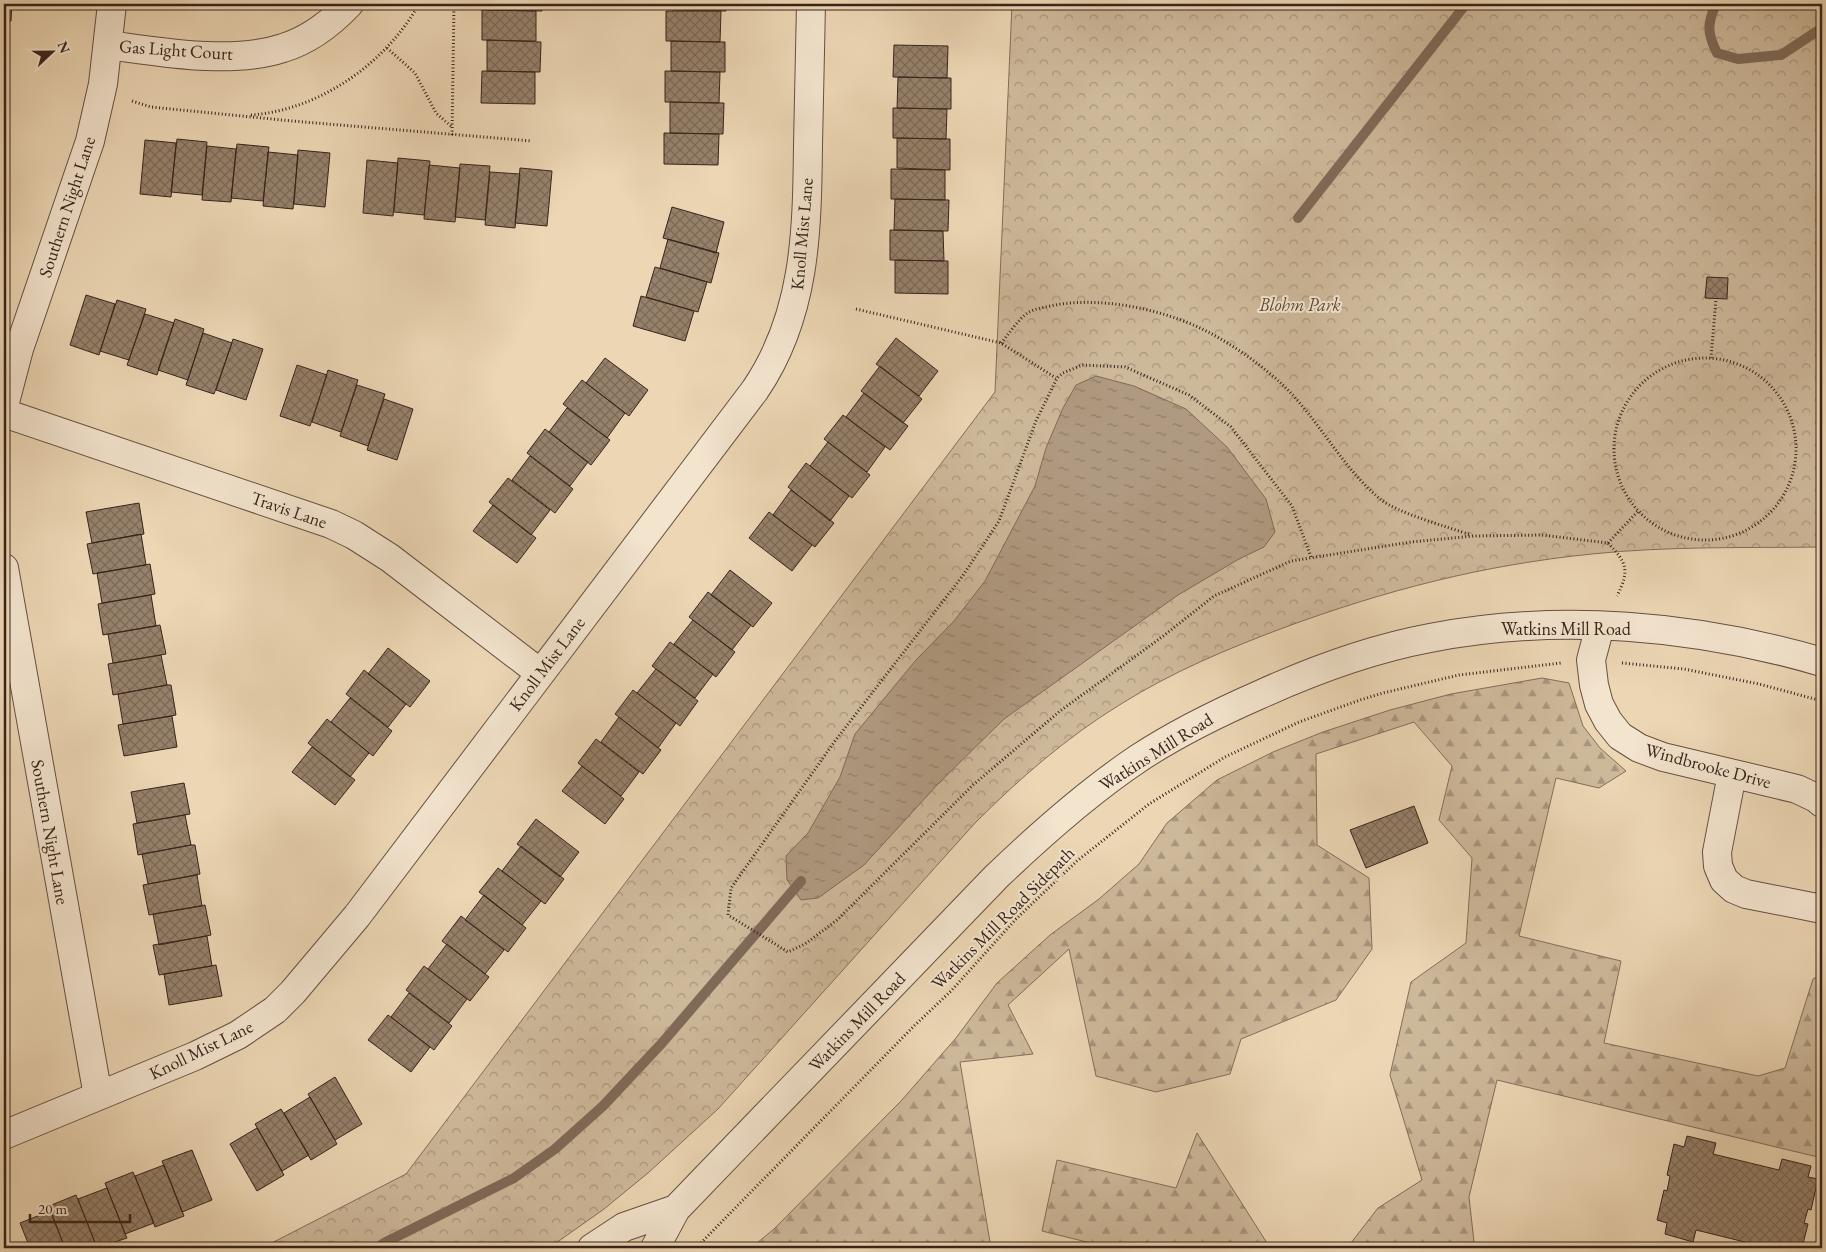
<svg xmlns="http://www.w3.org/2000/svg" width="1826" height="1252" font-family="'EB Garamond',serif">
<defs>
<pattern id="forest-firs" width="22" height="20" patternUnits="userSpaceOnUse" patternTransform="scale(1.25)"><rect width="22" height="20" fill="#cdb89a"/><path d="M5 1l3.5 6h-7zM16 11l3.5 6h-7z" fill="#a7957d"/></pattern>
<pattern id="park-crowns" width="20" height="18" patternUnits="userSpaceOnUse" patternTransform="scale(1.25)"><rect width="20" height="18" fill="#cdb89a"/><path d="M2 6a3 3 0 1 1 6 0M12 15a3 3 0 1 1 6 0" fill="none" stroke="#a7957d"/></pattern>
<pattern id="water-ripples" width="26" height="14" patternUnits="userSpaceOnUse" patternTransform="scale(1.25)"><rect width="26" height="14" fill="#af9980"/><path d="M2 4q2-2 4 0t4 0M15 11q2-2 4 0t4 0" fill="none" stroke="#8f7d68"/></pattern>
<pattern id="building-cross-hatch" width="8" height="8" patternUnits="userSpaceOnUse" patternTransform="scale(1.25)"><rect width="8" height="8" fill="#96816b"/><path d="M0 0l8 8M0 8l8-8" fill="none" stroke="#7b6957"/></pattern>
</defs>
<rect width="100%" height="100%" fill="#ecd6b4"/>
<filter id="stains"><feTurbulence type="fractalNoise" baseFrequency=".004" numOctaves="4"/><feColorMatrix values="0 0 0 0 .2 0 0 0 0 .09 0 0 0 0 .02 0 0 0 .5 -.17"/></filter>
<radialGradient id="worn" r=".72"><stop offset=".6" stop-color="#630" stop-opacity="0"/><stop offset="1" stop-color="#630" stop-opacity=".3"/></radialGradient>
<path fill="url(#forest-firs)" stroke="#826e5a" d="M1542 678 1569 683 1583 726 1600 748 1626 771 1599 788 1556 778 1519 936 1621 961 1604 1043 1758 1076 1785 1068 1813 979 1822 974V1158L1497 1080 1469 1197 1474 1242 1457 1248H1347L1378 1208 1422 1180 1390 1075 1411 982 1466 943 1472 858 1439 820 1452 766 1414 722 1316 754 1317 845 1369 878 1372 949 1336 1000 1241 1039 1230 1074 1156 1092 1096 1076 1069 949 1008 1005 1033 1054 960 1062 991 1248H751L774 1229 901 1101 956 1038 997 983 1050 935 1099 899 1139 864 1167 823 1217 780 1273 752 1323 732 1390 710 1451 694Z
M1197 1133 1267 1243 1283 1248H1111L1042 1231 1057 1160 1176 1188Z"/>
<path fill="url(#park-crowns)" stroke="#826e5a" d="M1012 4H1822V547C1746 548 1668 546 1592 554 1483 565 1386 590 1283 628 1227 649 1172 672 1121 704 1067 737 1020 778 975 823L718 1109 648 1173 604 1209 549 1248H262L406 1174 995 392Z"/>
<path fill="url(#water-ripples)" stroke="#7f6a58" d="M1096 376 1134 386 1186 409 1227 447 1266 499 1275 532 1264 547 1239 559 1178 595 1004 719 938 784 864 865 818 898 801 900 787 880 786 856 808 833 840 777 855 734 916 660 954 621 985 581 1035 486 1046 448 1063 408 1076 385Z"/>
<g fill="none" stroke-linecap="round" stroke-linejoin="round">
<path stroke="#7f6a58" stroke-width="10" d="M1716 4C1707 24 1707 33 1717 53L1738 59 1781 55 1822 28
M1298 218 1466 4
M377 1248 384 1243 514 1178 555 1149 603 1106 662 1043 801 881"/>
</g>
<path fill="url(#building-cross-hatch)" stroke="#38241b" d="M4 4H12L11 21 4 20Z
M487 4H542V11L487 10Z
M672 4H726V11L672 10Z
M895 4H949L948 8 895 7Z
M482 10 536 11V41L482 40Z
M666 11H721L720 42 666 41Z
M487 40 541 42 540 72 487 71Z
M671 41 725 42V72L671 71Z
M894 45 948 46 947 78 893 77Z
M482 71 535 72V104L481 103Z
M665 71 720 72 719 103 665 102Z
M898 77 951 78V109L897 108Z
M670 102 724 103 723 134 670 133Z
M893 108 947 109 946 139 893 138Z
M664 133 719 134 718 165 664 164Z
M897 138 950 139V170L897 168Z
M177 139 207 142 202 195 171 192Z
M145 140 176 143 171 197 140 194Z
M237 144 269 147 263 201 231 198Z
M207 146 236 149 231 202 202 200Z
M298 150 330 153 325 207 294 204Z
M268 152 298 155 293 209 263 206Z
M398 158 430 161 424 215 394 212Z
M367 160 398 163 393 216 363 213Z
M460 164 490 166 485 220 455 217Z
M429 165 460 168 455 222 424 219Z
M520 168 552 171 547 226 515 223Z
M891 169 945 170V200L891 199Z
M490 172 520 174 515 228 485 225Z
M895 199 949 200 948 231 894 230Z
M672 207 724 222 716 253 663 238Z
M890 230 943 231 944 261 890 260Z
M668 239 719 253 711 283 660 268Z
M895 260 948 261V294L895 293Z
M655 267 707 282 698 312 646 297Z
M1707 277 1728 278 1727 299 1705 298Z
M86 295 115 304 99 355 70 345Z
M641 296 694 311 685 341 633 326Z
M117 300 146 309 129 360 100 351Z
M145 314 174 323 157 375 127 365Z
M175 319 204 329 188 380 158 370Z
M203 333 232 343 214 394 186 385Z
M896 338 938 371 919 396 876 364Z
M233 339 263 349 246 400 216 390Z
M605 358 648 390 629 416 586 383Z
M297 365 327 375 310 426 280 416Z
M880 366 922 399 903 423 861 391Z
M328 370 358 380 341 432 312 422Z
M582 380 625 413 607 438 563 404Z
M357 385 385 394 368 446 340 436Z
M864 393 908 426 890 450 846 417Z
M384 399 413 409 397 460 367 450Z
M567 408 610 440 591 465 549 432Z
M843 415 885 447 867 472 824 439Z
M545 429 588 462 570 486 527 453Z
M828 442 870 475 852 498 810 466Z
M530 456 573 489 555 513 512 480Z
M806 463 849 496 830 521 788 487Z
M508 478 550 510 531 535 489 502Z
M791 490 834 523 815 547 773 515Z
M139 503 144 534 92 543 86 512Z
M493 505 536 538 517 563 473 531Z
M769 512 812 545 792 571 749 538Z
M141 534 146 565 93 574 87 544Z
M150 564 155 594 102 603 97 573Z
M730 570 772 603 753 627 711 595Z
M708 592 751 625 732 650 689 617Z
M151 595 156 626 103 635 98 604Z
M693 620 735 652 716 677 674 644Z
M160 625 166 654 113 663 108 634Z
M670 642 713 674 695 698 652 666Z
M388 648 430 681 410 707 368 674Z
M161 655 167 685 113 695 108 664Z
M656 669 698 701 680 726 637 693Z
M364 670 406 704 388 727 346 694Z
M167 685H171L176 715 123 724 118 694Z
M633 690 676 723 658 748 615 714Z
M350 698 392 731 373 756 331 722Z
M172 716 177 747 124 756 118 725Z
M619 717 661 750 643 774 601 742Z
M327 719 369 753 350 777 308 743Z
M596 739 639 772 621 796 578 763Z
M312 747 355 780 335 805 292 772Z
M582 766 624 799 605 824 562 791Z
M184 783 190 814 137 823 131 792Z
M1414 806 1428 843 1366 868 1350 830Z
M185 815 191 845 138 855 133 824Z
M536 819 579 852 560 877 517 844Z
M191 845H195L200 874 148 884 142 854Z
M521 846 564 879 545 904 502 871Z
M498 868 541 901 522 925 479 892Z
M197 875 202 906 149 915 143 885Z
M484 895 526 928 508 952 465 920Z
M205 905 211 935 159 945 153 914Z
M461 916 504 950 485 974 442 941Z
M207 936 212 966 159 975 153 945Z
M447 944 489 977 470 1001 428 969Z
M216 965 222 996 169 1005 164 974Z
M424 966 467 999 449 1023 406 990Z
M409 993 452 1026 434 1050 391 1017Z
M388 1015 430 1047 411 1072 368 1040Z
M335 1077 362 1124 335 1140 308 1094Z
M310 1097 337 1144 311 1160 284 1113Z
M281 1109 309 1155 282 1171 255 1124Z
M257 1128 284 1175 257 1191 230 1144Z
M1687 1136 1716 1143 1713 1154 1779 1170 1782 1159 1811 1166 1808 1177 1818 1179 1811 1210 1808 1209 1804 1223 1808 1224 1802 1248H1760L1761 1246 1696 1230 1693 1242 1665 1234 1667 1223 1657 1220 1664 1190 1667 1191 1670 1176 1667 1175 1674 1144 1684 1147Z
M192 1150 212 1200 182 1212 162 1161Z
M164 1165 184 1216 155 1227 135 1176Z
M133 1172 154 1223 125 1234 105 1183Z
M107 1188 127 1238 97 1248 78 1199Z
M76 1195 96 1245 89 1248H65L49 1206Z
M50 1211 65 1248H30L20 1223Z"/>
<g fill="none" stroke-linecap="round" stroke-linejoin="round">
<g stroke="#655041" stroke-width="30">
<path id="minor" d="M108 45C161 52 232 65 283 48 309 40 331 23 349 4
M4 406 19 349 90 141 103 84 112 4
M4 413 331 524 354 535 390 558 540 673
M4 568 98 1096
M1600 626 1591 660 1594 685 1599 704 1608 721 1620 736 1639 748 1663 757 1797 789 1816 798 1822 803
M1732 774 1717 852 1718 866 1724 880 1734 889 1746 894 1822 909
M4 1135 195 1056 238 1035 275 1010 293 992 357 916 755 390C806 315 807 232 808 145 809 98 810 51 811 4
M592 1248 624 1227 676 1209
M655 1248 676 1209 997 876C1042 833 1088 792 1139 758 1177 733 1218 713 1259 695 1314 670 1371 649 1430 638 1559 613 1696 625 1822 662"/>
</g>
<path stroke="#38241b" stroke-width="3" stroke-dasharray="1 2.5" stroke-linecap="butt" d="M387 48 415 73 436 113 452 127
M132 101 151 107 292 121 532 141
M251 115C320 110 386 63 419 4
M452 135 454 4
M856 309 1001 343 1056 378
M1001 343C1010 333 1018 319 1029 312 1037 308 1046 307 1055 305 1100 297 1156 308 1198 327 1228 341 1261 364 1285 387 1320 422 1342 467 1380 499 1397 513 1448 527 1471 535
M1711 358 1716 299
M1614 449a91 91 0 1 1 182 0a91 91 0 1 1-182 0Z
M1608 543 1639 510
M1311 557 1292 506 1231 427 1189 395 1125 367 1082 365 1063 373 1057 378 1036 421 999 521 964 574 835 741 731 888 728 915 788 952 805 944 837 920 973 785 1060 711 1162 637 1214 596 1291 561 1411 542 1474 536 1542 535 1608 543C1627 563 1630 570 1617 596
M1622 663 1684 669 1759 684 1822 701
M696 1248 913 1027 952 990 1016 919 1077 861 1149 804 1225 757 1299 722 1360 700 1383 693 1459 675 1561 663"/>
<use href="#minor" stroke="#f3e4ce" stroke-width="28"/>
</g>
<g text-anchor="middle" stroke-width="4" stroke-linejoin="round" paint-order="stroke">
<g font-size="18" fill="#38241b" stroke="#f3e4ce">
<text transform="translate(176 50) rotate(4)" y="6">Gas Light Court</text>
<text transform="translate(67 207) rotate(-72)" y="6">Southern Night Lane</text>
<text transform="translate(802 234) rotate(-85)" y="6">Knoll Mist Lane</text>
<text transform="translate(289 510) rotate(19)" y="6">Travis Lane</text>
<text x="1566" y="635">Watkins Mill Road</text>
<text transform="translate(547 664) rotate(-53)" y="6">Knoll Mist Lane</text>
<text transform="translate(1156 752) rotate(-32)" y="6">Watkins Mill Road</text>
<text transform="translate(1708 766) rotate(15)" y="6">Windbrooke Drive</text>
<text transform="translate(50 832) rotate(80)" y="6">Southern Night Lane</text>
<text transform="translate(1003 918) rotate(-45)" y="6">Watkins Mill Road Sidepath</text>
<text transform="translate(857 1022) rotate(-46)" y="6">Watkins Mill Road</text>
<text transform="translate(201 1050) rotate(-26)" y="6">Knoll Mist Lane</text>
</g>
<g font-size="18" font-style="italic" fill="#5d493b" stroke="#f3e4ce">
<text x="1300" y="311">Blohm Park</text>
</g>
</g>
<rect width="1826" height="1252" fill="none" stroke="#ecd6b4" stroke-width="20"/>
<rect x="5" y="5" width="1816" height="1242" fill="none" stroke="#38241b" stroke-width="2.5"/>
<rect x="10" y="10" width="1806" height="1232" fill="none" stroke="#38241b"/>
<g transform="translate(52 52) rotate(68)" stroke="#f3e4ce" stroke-width="4" paint-order="stroke">
<path d="M0-4L9 19L0 12L-9 19Z" fill="#38241b"/>
<text y="-8" font-size="14" font-weight="bold" text-anchor="middle" fill="#38241b">N</text>
</g>
<path d="M30 1214v8h100v-8" fill="none" stroke="#38241b" stroke-width="2.5"/>
<text x="38" y="1214" font-size="15" fill="#38241b" stroke="#f3e4ce" stroke-width="4" paint-order="stroke">20 m</text>
<rect width="100%" height="100%" filter="url(#stains)"/>
<rect width="100%" height="100%" fill="url(#worn)"/>
</svg>
